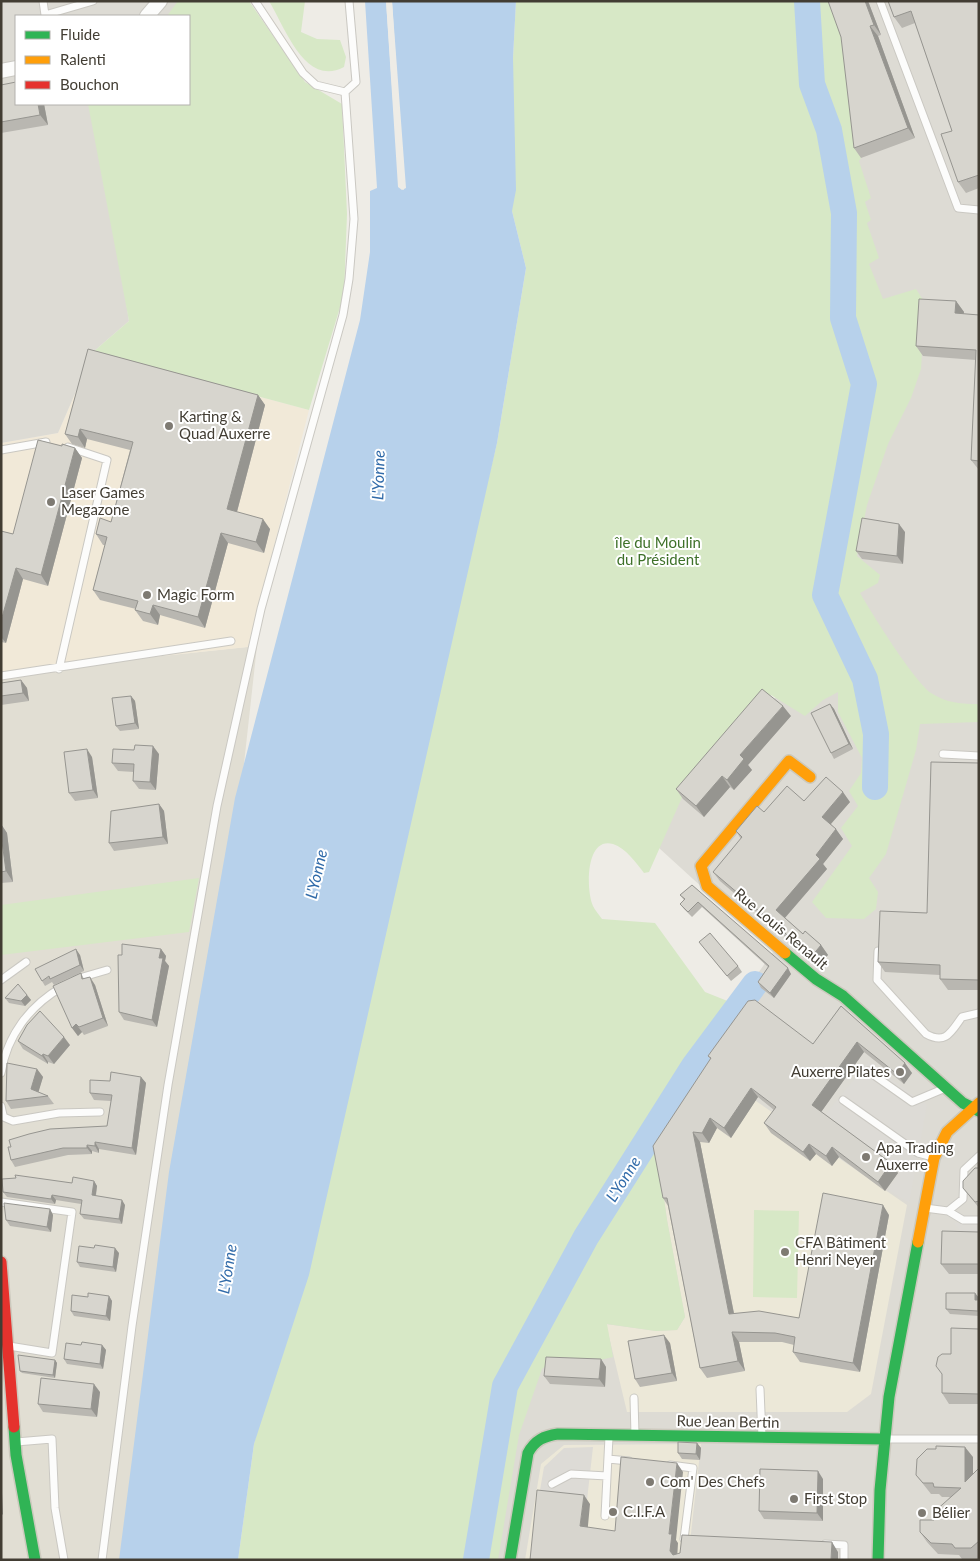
<svg xmlns="http://www.w3.org/2000/svg" width="980" height="1561" font-family="Lato,sans-serif">
<rect width="100%" height="100%" fill="#eeece6"/>
<path fill="#e1ded3" d="M257 646 156 1560H1V673Z"/>
<path fill="#f1e9d8" d="M93 352 309 410 248 647 1 673V443L58 433Z"/>
<path fill="#dddbd4" d="M1 1H188L170 16H16V104H95L129 321 93 352 58 433 1 443Z
M801 1H979V1560H486L517 1402 671 1096 773 952 636 827 846 632Z"/>
<path fill="#ece8d8" d="M708 1068 907 1205 871 1394 847 1412H627L606 1324 656 1331 677 1330 685 1317 667 1220 657 1149Z
M701 1444 688 1560H525L541 1464 564 1445Z"/>
<path fill="#d7e8c6" d="M178 1H249L305 82 342 104 347 214 344 294 309 410 93 352 129 321 88 104H189V16H167Z
M269 1H305L301 32 317 39 340 40 346 57 344 67C305 88 285 27 269 1Z
M516 1H831L848 47 861 158 859 161 871 198 865 202 871 220 867 223 879 258 869 264 883 299 916 289 925 303 921 369 911 398 888 444 867 505 857 556 880 575 878 583 860 593C872 614 914 681 931 693 946 703 962 704 979 704V722L920 724 916 750 886 854 869 878 878 892 876 909 864 919 826 918 812 902 852 846 841 828 858 806 849 791 861 773 862 758 838 712V692L823 700 805 716 771 695 684 793 649 872 644 873C637 864 626 848 613 844 585 836 586 891 593 906 595 910 599 915 602 919L655 923 705 992 730 1002 758 999 708 1068 657 1149 667 1220 685 1317 677 1330 656 1331 607 1324 613 1357 596 1361 553 1360 542 1369 519 1435 498 1560H238L254 1444 497 443 526 268 512 211 513 58Z
M199 878 189 932 1 955V905Z
M754 1210 799 1211 797 1298 753 1297Z"/>
<path fill="#dddbd6" d="M868 1062 927 1105 909 1203 888 1190 901 1170 826 1114Z
M954 1223H979V1232L962 1233Z
M593 1447 587 1500 539 1496 544 1467 564 1448Z"/>
<path fill="#b7d1eb" d="M365 1H386L399 187 404 190 392 1H516L513 58 516 190 512 211 526 268 497 443 309 1275 254 1444 238 1560H119L169 1172 235 798 360 320 370 252V191L377 188Z"/>
<path fill="#eeece6" d="M386 1H389L402 188 390 1H392L406 188 402 190 398 187Z"/>
<g fill="none" stroke-linecap="round" stroke-linejoin="round">
<path stroke="#b7d1eb" stroke-width="26" d="M807 1 812 84 829 130 844 213 843 318 864 384 825 595 865 679 876 734 875 787
M476 1560 505 1386 586 1237 694 1066 755 984"/>
<g stroke="#cac8c2" stroke-width="9">
<path id="lane" d="M43 1 45 15 93 1
M255 1 303 73 316 85 345 92
M880 1 958 208 979 210
M345 92 356 82 349 1
M1 450 46 442
M59 669 107 460 68 447
M1 676 231 641
M943 754 979 756
M878 951 877 980 926 1034C946 1045 951 1032 962 1017L979 1013
M76 979 107 970
M1 980 26 962
M868 1071 912 1102 943 1089
M1 1073C7 1036 29 1006 62 987
M843 1100 918 1153 933 1157
M1 1106 3 1115
M1 1116 13 1121 59 1113 100 1112
M1 1202 72 1212 52 1353 9 1346
M925 1208 948 1211 963 1199 964 1170 979 1156
M948 1211 963 1220H979
M760 1389 762 1437
M634 1398 635 1435
M887 1439H979
M16 1442 52 1439 55 1508 64 1560
M608 1459 629 1461
M670 1465 693 1468 684 1539
M552 1484 571 1474 607 1476
M605 1516 609 1437
M825 1544 844 1545V1560
M102 1560 132 1326 168 1085 217 806 261 609 343 315 349 279 354 219 345 92"/>
</g>
<g stroke="#cac8c2" stroke-width="16">
<path id="street" d="M147 16 160 1
M1 71 16 68"/>
</g>
<g stroke="#ccc9bd" stroke-width="14">
<path id="fast" d="M785 953 816 979 843 996 963 1103 979 1111
M14 1427 16 1455 35 1560
M510 1560 528 1453C535 1440 544 1436 558 1434L884 1439
M878 1560 880 1490 889 1397 918 1242"/>
</g>
<g stroke="#ccc9bd" stroke-width="14">
<path id="slow" d="M785 953 707 886 701 866 789 761 810 777
M918 1242 934 1158 947 1132 979 1103"/>
</g>
<g stroke="#ccc9bd" stroke-width="14">
<path id="jam" d="M1 1262 14 1427"/>
</g>
<use href="#lane" stroke="#fcfcfb" stroke-width="7"/>
<use href="#street" stroke="#fcfcfb" stroke-width="14"/>
<use href="#fast" stroke="#30b455" stroke-width="11"/>
<use href="#slow" stroke="#ff9f0a" stroke-width="11"/>
<use href="#jam" stroke="#e5322d" stroke-width="11"/>
</g>
<path fill="#b9b7b1" d="M868 1 881 35 878 36 915 138 861 158 854 148Z
M888 1H979V188L966 193 958 182 952 131 915 23 902 28 894 17Z
M1 85 44 104 48 125 1 133Z
M956 301 964 312 963 314 979 315V470L971 460 976 360 923 356 916 346Z
M88 349 258 395 265 405 237 512 270 529 264 553 228 543 205 628 160 615 158 625 143 621 135 610 136 609 100 600 93 590 105 545H103L96 534 111 522 130 450 87 439 85 448 72 444 65 434Z
M62 446 75 448 82 458 48 586 23 579 6 643 1 642V531L13 534Z
M905 532 903 564 862 559 856 551Z
M21 680 27 688 29 701 1 705V683Z
M131 696 135 701 139 729 120 731 116 726Z
M830 704 834 709 853 749 834 759 831 753Z
M791 716 748 765 752 770 734 790 730 787 704 817 683 799 676 789Z
M159 754 156 790 139 789 133 781 134 772 118 771 112 763Z
M92 757 98 798 75 801 69 793Z
M979 763V990H948L940 979V975L885 972 878 962 927 913Z
M804 801 850 802 831 824 843 839 823 864 827 869 785 918 803 934 821 945 828 955 818 965 720 881 713 872 741 839 736 831 764 812Z
M159 804 164 811 168 844 114 851 109 843Z
M1 824 7 833 13 882 1 883Z
M692 885 791 974 774 998 761 988 758 982 768 967 702 907 692 917 684 909 680 904 684 900 680 895Z
M699 942 738 966 742 972 731 981Z
M161 949 166 956 165 961 169 966 157 1027 124 1020 119 1012 122 955Z
M80 955 84 971 54 985 52 982 45 986 42 981Z
M81 973 84 979 95 985 108 1026 84 1035 82 1032 78 1036 72 1028Z
M27 995 31 1000 25 1006 9 1003 5 998Z
M841 1006 912 1073 904 1084 864 1052 821 1112 891 1163 898 1173 885 1191 839 1157 832 1166 816 1154 810 1161 771 1133 764 1123 774 1110 758 1097 731 1138 717 1128 709 1143 700 1142 734 1313 799 1318 889 1215 860 1372 800 1362 793 1352 794 1345 782 1342H739L745 1371 707 1378 700 1368 668 1206 663 1198 711 1060 708 1056 813 1044Z
M18 1041 70 1045 54 1064 48 1062V1064L23 1049Z
M37 1069 43 1077 38 1092 48 1096 54 1104 11 1109 6 1101Z
M141 1077 146 1083 136 1155 99 1149V1153L92 1151V1154L68 1155 15 1167 11 1160 107 1126 111 1101 94 1100 90 1093 110 1081Z
M979 1168V1208L963 1188Z
M16 1178 72 1183 94 1181 97 1186 96 1196 125 1205 122 1224 84 1219 80 1214 81 1204 56 1200 55 1204 7 1197 3 1192Z
M50 1209 53 1215 51 1232 10 1226 6 1220Z
M979 1232V1274H949L941 1264Z
M94 1248 119 1253 116 1272 80 1267 77 1262Z
M975 1293 979 1298V1316L950 1314 946 1309Z
M109 1296 112 1301 110 1321 74 1316 71 1311 88 1297Z
M979 1329V1404H949L942 1393 951 1354Z
M670 1343 677 1381 640 1387 635 1379Z
M81 1345H102L106 1350 103 1369 67 1364 64 1359Z
M601 1359 606 1367 605 1387 550 1384 544 1376Z
M55 1360 57 1363 55 1378 22 1373 20 1371Z
M100 1392 97 1417 43 1412 38 1404Z
M697 1443 701 1448 700 1460 682 1459 678 1453Z
M973 1457V1475L979 1468V1559H962L959 1555 938 1554 927 1542 920 1532 934 1520 950 1497H942L939 1494H931L916 1475Z
M823 1479V1521L764 1519 759 1511Z"/>
<path fill="#969590" d="M865 1H868L881 35 874 25Z
M870 26 878 36 915 138 908 128Z
M38 104H44L48 125 40 115Z
M956 301 964 312 962 324 955 313Z
M258 395 265 405 235 519 227 509Z
M80 429 87 439 85 448 78 437Z
M75 448 82 458 48 586 41 575Z
M263 519 270 529 264 553 256 542Z
M899 524 905 532 903 564 897 556Z
M221 533 228 543 205 628 198 617Z
M16 568 23 579 6 643 1 637V621Z
M153 605 160 615 158 625 150 614Z
M21 680 27 688 29 701 23 693Z
M131 696 135 701 139 729 135 723Z
M830 704 834 709 853 749 849 744Z
M783 706 791 716 748 765 752 770 734 790 727 780 740 755Z
M153 746 159 754 156 790 150 782Z
M87 749 92 757 98 798 93 790Z
M722 776 730 787 704 817 696 806Z
M843 792 850 802 829 826 822 817Z
M159 804 164 811 168 844 163 837Z
M1 824 7 833 13 882 6 871 1 834Z
M836 829 843 839 823 864 827 869 783 920 776 910 816 855Z
M821 945 828 955 818 965 812 956Z
M76 949 80 955 84 971 80 965Z
M161 949 166 956 165 961 169 966 157 1027 152 1020 159 958Z
M788 968 791 974 774 998 770 993Z
M90 977 95 985 108 1026 103 1018Z
M27 995 31 1000 25 1006 21 1001Z
M76 1024 82 1032 78 1036 72 1028Z
M64 1037 70 1045 54 1064 48 1056Z
M857 1042 864 1052 819 1115 812 1105Z
M43 1054 48 1062V1064L42 1056Z
M905 1063 912 1073 904 1084 897 1074Z
M37 1069 43 1077 37 1097 31 1089Z
M141 1077 146 1083 136 1155 132 1148Z
M751 1088 758 1097 731 1138 724 1128Z
M710 1118 717 1128 709 1143 702 1133Z
M693 1132 700 1142 736 1324 729 1314Z
M95 1142 99 1149V1153L95 1146Z
M809 1144 816 1154 810 1161 803 1152Z
M87 1145 92 1151V1154L87 1148Z
M832 1147 839 1157 832 1166 826 1156Z
M891 1163 898 1173 885 1191 878 1182Z
M94 1181 97 1186 95 1200 92 1195Z
M52 1195 56 1200 55 1204 51 1199Z
M122 1200 125 1205 122 1224 119 1219Z
M883 1205 889 1215 860 1372 853 1363Z
M50 1209 53 1215 51 1232 47 1227Z
M115 1248 119 1253 116 1272 113 1267Z
M975 1293 979 1298V1312L975 1300Z
M109 1296 112 1301 110 1321 106 1316Z
M732 1332 739 1342 745 1371 738 1361Z
M664 1335 670 1343 677 1381 672 1373Z
M102 1345 106 1350 103 1369 100 1364Z
M601 1359 606 1367 605 1387 599 1379Z
M55 1360 57 1363 55 1378 53 1375Z
M94 1384 100 1392 97 1417 91 1409Z
M697 1443 701 1448 700 1460 696 1454Z
M965 1447 973 1457V1493L965 1482Z
M677 1463 683 1472 676 1540 678 1543 677 1560H676L670 1551 669 1534Z
M818 1471 823 1479V1521L817 1513Z
M1 1493H2L3 1515 1 1513Z
M584 1495 590 1504 587 1536 580 1526Z
M832 1542 838 1552V1560H831Z"/>
<path fill="#d7d5ce" stroke="#969590" d="M828 1H865L874 25 870 26 908 128 854 148 841 37Z
M888 1H979V175L958 182 941 134 952 131 911 11 894 17Z
M16 82V104H38L40 115 1 122V85Z
M919 299 956 301 955 313 979 315V461L971 460 976 350 916 346Z
M88 349 258 395 227 509 263 519 256 542 221 533 198 617 153 605 150 614 135 610 138 601 93 590 107 537 96 534 100 518 111 522 133 442 80 429 78 437 65 434Z
M38 440 62 446V444L75 448 41 575 16 568 1 621V531L13 534Z
M862 518 899 524 897 556 856 551Z
M21 680 23 693 1 696V683Z
M762 689 783 706 740 755 744 759 727 780 722 776 696 806 676 789Z
M131 696 135 723 116 726 112 698Z
M830 704 849 744 831 753 811 713Z
M135 745 153 746 150 782 133 781 134 764 112 763 113 749 134 750Z
M87 749 93 790 69 793 64 752Z
M931 762 979 763V980L940 979V965L878 962 880 911 927 913Z
M826 777 843 792 822 817 836 829 816 855 820 859 776 910 803 934 805 931 821 945 812 956 713 872 742 837 736 831 757 806 764 812 787 786 804 801Z
M159 804 163 837 109 843 111 811Z
M1 834 6 871 1 872Z
M692 885 788 968 770 993 758 982 769 966 698 902 688 912 680 904 685 899 680 895Z
M710 933 738 966 727 976 699 942Z
M122 944 161 949 159 958H163L152 1020 119 1012 118 955H122Z
M76 949 80 965 50 979 49 976 42 981 35 969Z
M81 973 82 979 90 977 103 1018 79 1027 76 1024 72 1028 53 986Z
M18 984 27 995 21 1001 5 998Z
M755 1000 813 1044 841 1006 905 1063 897 1074 857 1042 812 1105 891 1163 878 1182 832 1147 826 1156 809 1144 803 1152 764 1123 776 1107 751 1088 724 1128 710 1118 702 1133 693 1132 729 1314 759 1311 799 1318 823 1193 883 1205 853 1363 793 1352 795 1337 775 1333 732 1332 738 1361 700 1368 667 1198H663L653 1146 711 1058 708 1056 748 1001Z
M40 1011 64 1037 48 1056 43 1054 42 1056 18 1041 27 1025Z
M7 1063 37 1069 31 1089 48 1096 6 1101Z
M111 1072 141 1077 132 1148 95 1142V1146L87 1145V1148H63L11 1160 8 1147H11L9 1140 29 1134 50 1129 107 1126 112 1095 90 1093V1080L110 1081Z
M975 1168H979V1201L975 1202 963 1188V1181Z
M15 1175 72 1183 73 1177 94 1181 92 1195 122 1200 119 1219 80 1214 82 1200 52 1195 51 1199 3 1192 2 1179 16 1178Z
M4 1203 50 1209 47 1227 6 1220Z
M942 1231 979 1232V1264H941Z
M95 1245 115 1248 113 1267 77 1262 79 1246 94 1248Z
M88 1293 109 1296 106 1316 71 1311 72 1295 88 1297Z
M946 1293H975V1300H978V1311L946 1309Z
M951 1328 979 1329V1394L942 1393V1374L936 1366 938 1357 942 1354H951Z
M664 1335 672 1373 635 1379 628 1341Z
M82 1342 102 1345 100 1364 64 1359 66 1343 81 1345Z
M18 1355 55 1360 53 1375 20 1371Z
M546 1357 601 1359 599 1379 544 1376Z
M41 1378 94 1384 91 1409 38 1404Z
M678 1442 697 1443 696 1454 678 1453Z
M936 1446 965 1447V1482L979 1468V1541L971 1548H955L952 1544 931 1543 920 1532V1520H934V1512L961 1488 934 1487 933 1483H923L916 1475 917 1459 927 1449H936Z
M621 1457 677 1463 669 1534H672L670 1551 673 1555 680 1553 682 1535 832 1542 831 1560H530L537 1490 584 1495 580 1526 615 1531Z
M760 1469 818 1471 817 1513 759 1511Z"/>
<g fill="#7e7a72" stroke="#fff" stroke-width="2">
<circle cx="169" cy="426" r="5"/>
<circle cx="51" cy="502" r="5"/>
<circle cx="147" cy="595" r="5"/>
<circle cx="900" cy="1072" r="5"/>
<circle cx="866" cy="1157" r="5"/>
<circle cx="785" cy="1252" r="5"/>
<circle cx="650" cy="1482" r="5"/>
<circle cx="794" cy="1499" r="5"/>
<circle cx="613" cy="1512" r="5"/>
<circle cx="922" cy="1513" r="5"/>
</g>
<g text-anchor="middle" stroke-width="4" stroke-linejoin="round" paint-order="stroke">
<g font-size="15" fill="#423d33" stroke="#fff" text-anchor="start">
<text x="179" y="422">Karting &amp;<tspan x="179" dy="17">Quad Auxerre</tspan></text>
<text x="61" y="498">Laser Games<tspan x="61" dy="17">Megazone</tspan></text>
<text x="157" y="600">Magic Form</text>
<text x="890" y="1077" text-anchor="end">Auxerre Pilates</text>
<text x="876" y="1153">Apa Trading<tspan x="876" dy="17">Auxerre</tspan></text>
<text x="795" y="1248">CFA Bâtiment<tspan x="795" dy="17">Henri Neyer</tspan></text>
<text x="660" y="1487">Com' Des Chefs</text>
<text x="804" y="1504">First Stop</text>
<text x="623" y="1517">C.I.F.A</text>
<text x="932" y="1518">Bélier</text>
</g>
<g font-size="15" fill="#3e7129" stroke="#fff">
<text x="658" y="548">île du Moulin<tspan x="658" dy="17">du Président</tspan></text>
</g>
<g font-size="15" fill="#423d33" stroke="#fff">
<text transform="translate(781 929) rotate(40)" y="5">Rue Louis Renault</text>
<text transform="translate(728 1422) rotate(1)" y="5">Rue Jean Bertin</text>
</g>
<g font-size="16" font-style="italic" fill="#316ba9" stroke="#fff">
<text transform="translate(378 475) rotate(-88)" y="6">L'Yonne</text>
<text transform="translate(316 874) rotate(-77)" y="6">L'Yonne</text>
<text transform="translate(623 1179) rotate(-58)" y="6">L'Yonne</text>
<text transform="translate(227 1269) rotate(-81)" y="6">L'Yonne</text>
</g>
</g>
<rect width="980" height="1561" fill="none" stroke="#423d33" stroke-width="5"/>
<rect x="15" y="15" width="175" height="90" fill="#ffffff" stroke="#b3b1ad"/>
<rect x="25" y="31" width="25" height="8" fill="#30b455" stroke="#b3b1ad"/>
<text x="60" y="40" font-size="15" fill="#423d33">Fluide</text>
<rect x="25" y="56" width="25" height="8" fill="#ff9f0a" stroke="#b3b1ad"/>
<text x="60" y="65" font-size="15" fill="#423d33">Ralenti</text>
<rect x="25" y="81" width="25" height="8" fill="#e5322d" stroke="#b3b1ad"/>
<text x="60" y="90" font-size="15" fill="#423d33">Bouchon</text>
</svg>
